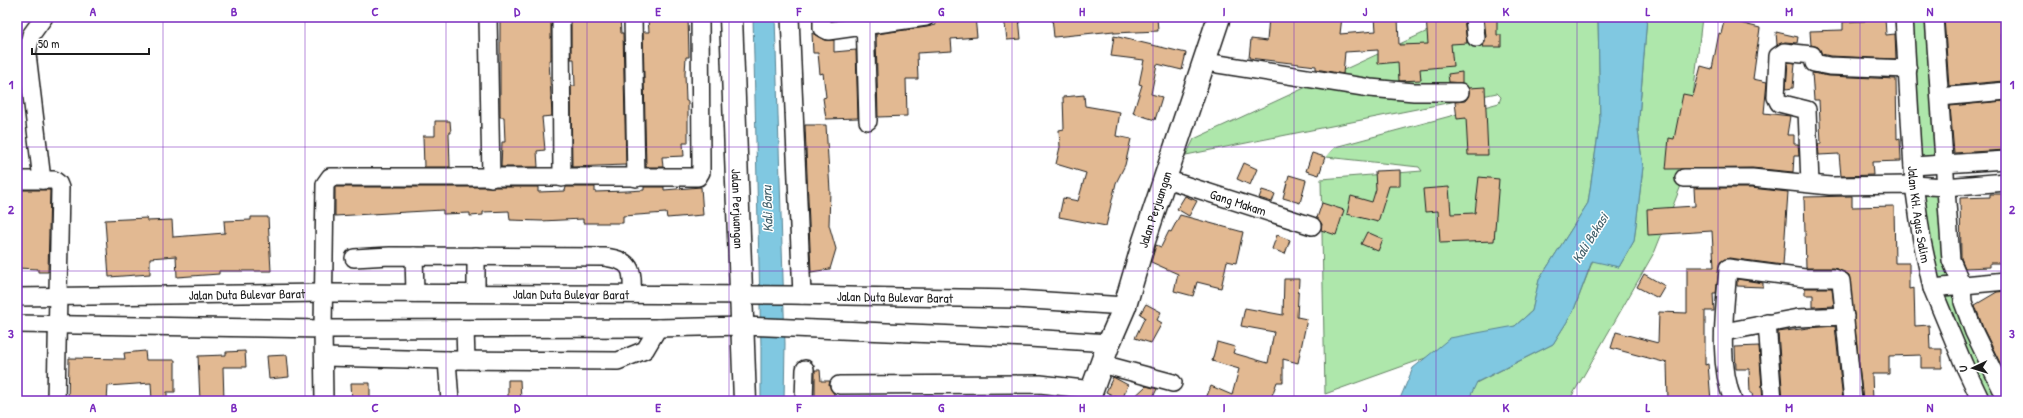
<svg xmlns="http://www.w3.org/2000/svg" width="2023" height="418" font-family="'Patrick Hand',sans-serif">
<rect width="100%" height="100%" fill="#fff"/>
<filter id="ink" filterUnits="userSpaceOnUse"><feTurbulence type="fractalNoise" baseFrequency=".025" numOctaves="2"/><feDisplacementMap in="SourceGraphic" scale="8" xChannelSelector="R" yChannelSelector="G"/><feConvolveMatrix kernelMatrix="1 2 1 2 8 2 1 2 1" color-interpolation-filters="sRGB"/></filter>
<g filter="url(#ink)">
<path fill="#aee7ab" stroke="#658264" d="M1458 17H1598L1600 121 1588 203 1539 280 1532 311 1515 326 1325 394 1321 179 1422 171 1419 167 1326 157 1335 147 1499 103 1501 97 1497 93 1186 155 1194 139Z
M1647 17H1702L1684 178 1655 251 1569 401H1468L1476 383 1553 344 1573 312 1593 260 1619 267 1634 241 1643 167 1638 131Z
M1904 17H1934L1944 164 1913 166Z
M1916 187 1943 189 1956 280 1934 285Z
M1962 285 2006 401H1981L1932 288Z"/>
<path fill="#80c8e1" stroke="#588392" d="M753 17H775L785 344 784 401H761V347Z
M1598 17H1647L1638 130 1643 167 1634 241 1619 267 1592 261 1573 312 1553 344 1477 382 1468 401H1399L1413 368 1450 338 1515 326 1532 311 1539 280 1588 203 1600 121Z"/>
<path fill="#e2b992" stroke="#1c1c1c" d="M500 17H551V60H549L552 116 542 117 545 150 537 151 538 167H501L502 142H505L504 117H500Z
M571 17H620L621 33H623L626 165 572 167 571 86H575L574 59H571Z
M668 17H688L689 57H686L685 73 686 101H688V143H683L684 156 662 157 663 167H646L643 32H649L648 19Z
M961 17H975L977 37 951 39 952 51 917 53 918 79H906L907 116 878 117 876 34 927 27 936 25 935 21 961 19Z
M1004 17H1019L1021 39 1007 40Z
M1052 17H1157L1158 31 1114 33V31L1054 37Z
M1269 17H1342L1340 34 1376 31 1375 17H1398L1399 45 1428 44 1426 17H1464L1467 43 1451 44 1453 66 1420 69 1421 80 1399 81 1398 62 1378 64V50L1345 52 1343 74 1316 69V66L1249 58 1251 39 1267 41Z
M1484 17H1497V35H1501V47H1483L1486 37Z
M1725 17 1741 20 1740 23 1760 28 1753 79 1767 82 1764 113 1790 116 1787 135H1794V144H1798L1799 156H1794L1793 172 1752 168 1666 169 1669 138 1674 139 1683 94 1693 96 1701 66 1712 69 1719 33 1721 34Z
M1885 17 1886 35 1895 34 1896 59 1830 56 1822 54 1818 47 1811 45 1810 31 1843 30V22L1865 21V18Z
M2001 17 2003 81 1949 86 1944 18Z
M1776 32 1798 37 1797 43 1785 42 1777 45Z
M812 33 824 40H834V52L856 50 858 118 826 119 823 98 826 97 823 73 820 74 818 53H813Z
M1114 36 1186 53 1182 70 1157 64 1151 94 1162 97 1155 120 1133 113 1142 85 1139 84 1144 60 1111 56Z
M1788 62 1795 63 1793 88 1786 89Z
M1462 72V83L1449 82 1448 74Z
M1812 73 1829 76 1896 79 1897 139 1900 138 1901 161 1872 162 1873 175 1841 176 1839 154 1819 155 1818 144H1821L1819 100H1814Z
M1485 87 1488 155H1468L1466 118 1457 119 1455 102 1465 101 1468 97 1469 88Z
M1084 95 1085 106 1120 112 1116 136 1131 139 1125 165 1116 183 1106 226 1059 217 1063 198 1078 201 1086 173 1056 164 1060 147 1059 130 1064 129 1063 97Z
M2004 101 2006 150 1954 153 1950 106Z
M435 121H450L451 133H449L450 167H424L423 136H435Z
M805 125H826L830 191 829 225 836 249 830 269 811 272Z
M1312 153 1325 157 1319 175 1306 171Z
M1244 163 1257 169 1250 185 1237 179Z
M1400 170V186H1389L1378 222 1347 214 1351 196 1372 202 1376 189 1375 171Z
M1289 175 1306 180 1300 203 1283 198Z
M1479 177 1499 179 1494 241 1440 243 1438 211 1425 212 1423 189 1449 187 1451 214 1475 213Z
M335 187H538V192L565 191 566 187H595V192L627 191 644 190V187H664V190L701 187 703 215 667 218 666 213 623 216V223H583V219L541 221 510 220 509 211 483 212V215L470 216V213L443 214V210L335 216Z
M1694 188H1751L1788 192 1783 265 1729 258 1720 262 1716 293H1713L1714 311H1705V365L1708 364 1711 401H1668L1667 363 1611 348 1616 332 1658 343 1659 312 1687 313V267H1714L1712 231 1648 235 1647 209 1695 206Z
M17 190H50L48 272H38V269L17 268Z
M1262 190 1275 194 1272 202 1259 198Z
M1990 194H2005L2006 263H1990V267L1965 268 1961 258 1960 198 1990 197Z
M1185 196 1197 201 1189 216 1177 209Z
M1852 196V207L1894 206 1895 263H1909V289L1914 288 1915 326 1929 325 1930 349H1942V368H1921V355L1889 356V374H1872L1873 401H1863L1849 275 1834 268H1806L1804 197Z
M1322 203 1344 210 1336 235 1321 230 1322 224 1317 218Z
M1180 215 1243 232 1236 263 1227 261 1221 288 1197 282 1193 296 1174 291 1178 274 1151 262 1156 245 1161 247 1169 231 1171 232Z
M251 217H268L271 271H219V274L177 277 176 256 150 258V274L109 277 105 220 147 218V221L172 220 173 237 225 233 224 221 251 220Z
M1367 232 1383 239 1378 251 1361 244Z
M1277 235 1290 240 1285 254 1272 249Z
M1644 274 1665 286 1658 298 1637 287Z
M1284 279H1299L1297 317 1307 319 1298 363 1283 359V382H1277L1270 401H1214L1206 398 1211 386 1232 395 1239 369 1212 361 1217 342 1235 347 1233 353 1268 363 1274 332 1241 326 1245 308 1283 315Z
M1737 279 1763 283V287L1737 286Z
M1805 288H1832L1834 306 1813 307V295H1805Z
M2006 291V375L1983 328 1975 305 1997 292Z
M1146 304 1161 312 1157 320 1162 323 1151 343 1135 338 1145 317 1140 314Z
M1835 326 1843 401H1783L1778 332 1808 328Z
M1759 346 1763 401H1753L1752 393H1750L1749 369H1736L1735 347Z
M145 351 146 360H175V392H167V401H152L151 383 108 386 107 401H68L69 358 125 359 124 353Z
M245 351 246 367H223L224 401H200L198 356 226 355V352Z
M287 355 289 377 269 379 267 356Z
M815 370H820L821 381H830L829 385 834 394V401H815Z
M1113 377 1128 385 1122 400 1106 392Z
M508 380H520L521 401H508Z
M351 383H370V401H352Z
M1146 386 1157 389 1151 401H1130Z"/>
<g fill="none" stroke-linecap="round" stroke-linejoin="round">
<g stroke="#1c1c1c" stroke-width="20">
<g id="minor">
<path d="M488 17 491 178"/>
<path d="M561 17 562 178"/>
<path d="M633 17 636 178"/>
<path d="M790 17 802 295"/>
<path d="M822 17V28L828 31 926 17"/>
<path d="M865 17 868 121"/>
<path d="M1474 17 1476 38"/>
<path id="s1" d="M1904 17 1914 185 1922 241 1932 288 1964 365 1981 401"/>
<path d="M1934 17 1951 260 1962 285 1963 302 1974 332 2006 398"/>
<path d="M1205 61 1218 64 1370 88 1414 92H1460"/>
<path d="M1940 97 2006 91"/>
<path d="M1913 166 2006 160"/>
<path d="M1684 178H1752L1830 186 1914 185 1945 187 2006 182"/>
<path id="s2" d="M1166 179 1312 226"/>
<path d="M17 180H54L58 183 60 188 56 401"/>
<path d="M42 180 27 54 31 35 44 17"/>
<path d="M1810 183 1807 110 1779 103 1776 97 1778 56 1784 52 1812 55 1814 63 1829 66 1908 69"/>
<path d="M414 256 415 293"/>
<path d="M476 256V293"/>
<path d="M354 258 390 256 605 257C632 261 633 269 632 294"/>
<path d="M1932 288 2006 281"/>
<path id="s3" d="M17 297 324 293 791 295 1016 299 1125 306"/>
<path d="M1767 323 1773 401"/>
<path d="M17 324 323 329 658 328 743 326 1029 338 1109 343"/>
<path d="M465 329 466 360"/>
<path d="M1724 332 1798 318 1845 316"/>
<path d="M324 357 447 360 618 361 645 350 658 328"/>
<path d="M447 360 450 401"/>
<path d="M1102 364 1173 383"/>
<path d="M839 385 1040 384 1092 390"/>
<path d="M324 401 323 329 325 184 330 177H698L701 172V161L700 17"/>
<path d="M804 401 805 369"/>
<path d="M1733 401C1717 360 1725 311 1728 268L1805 278H1834L1841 281 1853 401"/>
</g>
</g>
<g stroke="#1c1c1c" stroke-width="25">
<g id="major">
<path id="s4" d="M731 17 745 401"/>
<path id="s5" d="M1088 401 1109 343 1125 306 1144 241 1219 17"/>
</g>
</g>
<use href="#minor" stroke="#fff" stroke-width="17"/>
<use href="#major" stroke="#fff" stroke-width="22"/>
</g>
</g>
<path fill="none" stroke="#7b2cbf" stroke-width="1" stroke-opacity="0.55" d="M163 17V401M305 17V401M446 17V401M587 17V401M729 17V401M870 17V401M1012 17V401M1153 17V401M1294 17V401M1436 17V401M1577 17V401M1718 17V401M1860 17V401M17 147H2006M17 271H2006"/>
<g text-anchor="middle" stroke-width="3" stroke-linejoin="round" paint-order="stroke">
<g font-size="13" fill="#1c1c1c" stroke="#fff">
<text dy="5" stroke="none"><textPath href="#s2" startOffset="76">Gang Makam</textPath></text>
<text dy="5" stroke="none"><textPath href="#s4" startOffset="192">Jalan Perjuangan</textPath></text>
<text dy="5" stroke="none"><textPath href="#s5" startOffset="203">Jalan Perjuangan</textPath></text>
<text dy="5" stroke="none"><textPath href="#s1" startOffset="198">Jalan KH. Agus Salim</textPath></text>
<text dy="5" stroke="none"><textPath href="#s3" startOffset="230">Jalan Duta Bulevar Barat</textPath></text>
<text dy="5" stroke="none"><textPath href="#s3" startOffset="554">Jalan Duta Bulevar Barat</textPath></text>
<text dy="5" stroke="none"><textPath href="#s3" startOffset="878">Jalan Duta Bulevar Barat</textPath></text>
</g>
<g font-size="14" font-style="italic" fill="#44616b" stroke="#fff">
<text transform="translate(767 209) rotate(-92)" y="5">Kali Baru</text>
<text transform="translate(1590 238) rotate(-58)" y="5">Kali Bekasi</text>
</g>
</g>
<rect width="2023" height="418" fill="none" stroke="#fff" stroke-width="44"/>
<g transform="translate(1973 368) rotate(266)" stroke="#ffffff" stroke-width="3" paint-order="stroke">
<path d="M0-3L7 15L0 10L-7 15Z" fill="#1c1c1c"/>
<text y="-6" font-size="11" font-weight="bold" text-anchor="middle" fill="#1c1c1c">U</text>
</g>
<path d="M32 48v6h117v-6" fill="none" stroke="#1c1c1c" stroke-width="2"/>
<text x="38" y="48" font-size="12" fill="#1c1c1c" stroke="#ffffff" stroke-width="3" paint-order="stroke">50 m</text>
<rect x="22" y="22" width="1979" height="374" fill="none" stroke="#7b2cbf" stroke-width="1.5"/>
<g font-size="13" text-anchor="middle" font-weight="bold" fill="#7b2cbf">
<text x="93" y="16">A</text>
<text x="234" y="16">B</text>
<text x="375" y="16">C</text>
<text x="517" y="16">D</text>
<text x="658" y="16">E</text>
<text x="799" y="16">F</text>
<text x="941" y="16">G</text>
<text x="1082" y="16">H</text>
<text x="1224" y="16">I</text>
<text x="1365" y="16">J</text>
<text x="1506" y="16">K</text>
<text x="1648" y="16">L</text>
<text x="1789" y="16">M</text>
<text x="1930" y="16">N</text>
<text x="11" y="89">1</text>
<text x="2012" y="89">1</text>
<text x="11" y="214">2</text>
<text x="2012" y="214">2</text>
<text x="11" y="338">3</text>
<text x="2012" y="338">3</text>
<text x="93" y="412">A</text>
<text x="234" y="412">B</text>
<text x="375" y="412">C</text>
<text x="517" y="412">D</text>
<text x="658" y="412">E</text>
<text x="799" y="412">F</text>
<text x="941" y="412">G</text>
<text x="1082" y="412">H</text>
<text x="1224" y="412">I</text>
<text x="1365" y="412">J</text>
<text x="1506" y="412">K</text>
<text x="1648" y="412">L</text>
<text x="1789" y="412">M</text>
<text x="1930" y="412">N</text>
</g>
</svg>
